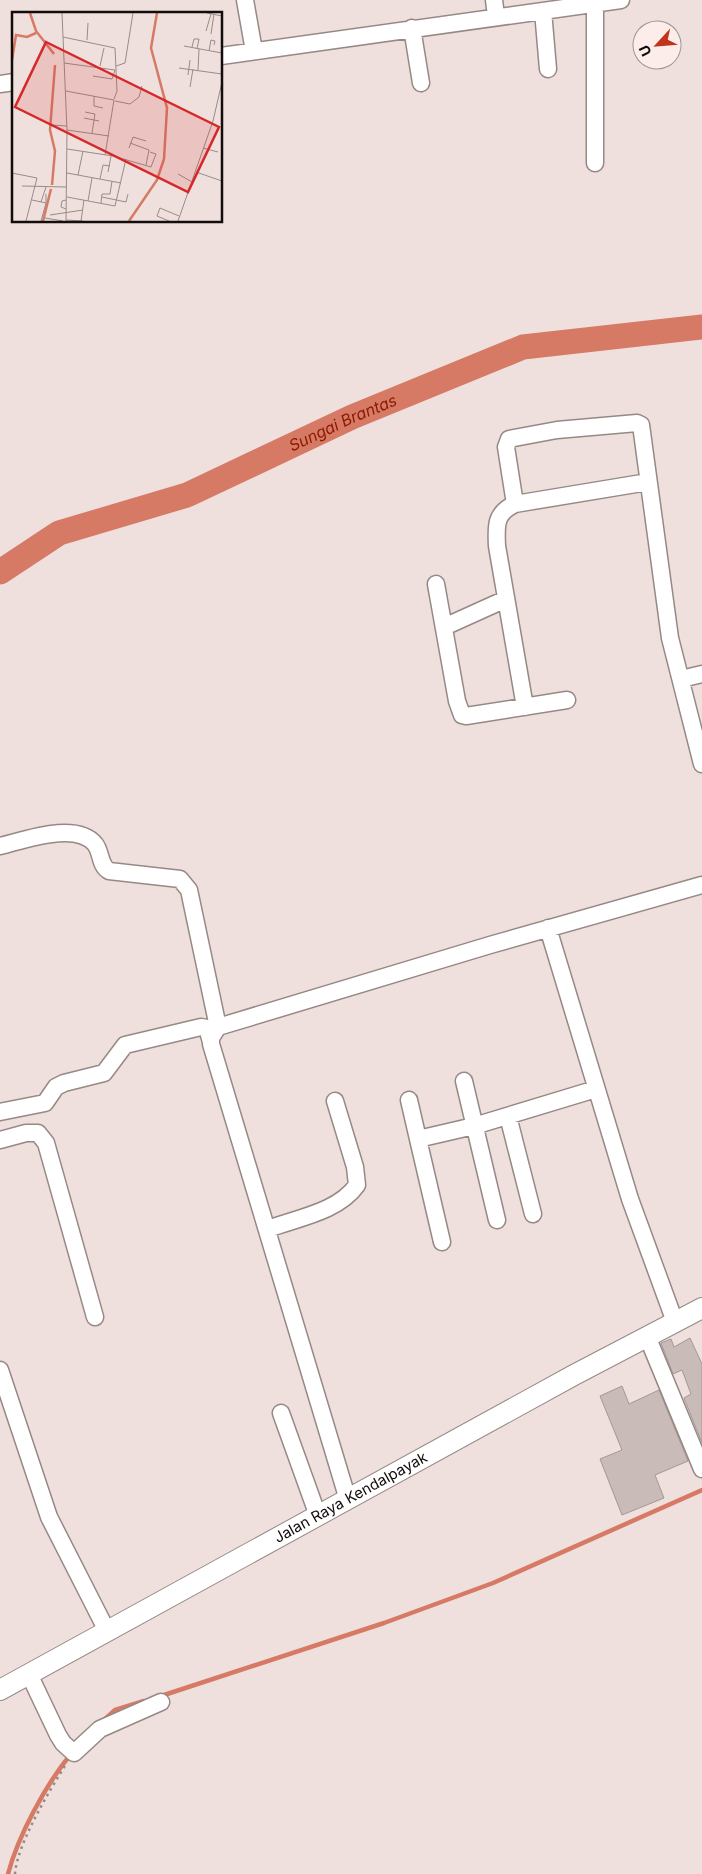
<svg xmlns="http://www.w3.org/2000/svg" width="702" height="1874" font-family="Inter,sans-serif">
<rect width="100%" height="100%" fill="#efe0dd"/>
<g fill="none" stroke-linecap="round" stroke-linejoin="round">
<path stroke="#d67a66" stroke-width="4.5" d="M161 1696 384 1623 493 1583 702 1490
M104 1720 115 1710 144 1701
M8 1874C18 1836 46 1784 71 1754"/>
<path stroke="#d67a66" stroke-width="25" id="s1" d="M0 572 59 533 187 495 352 417 523 347 702 327"/>
</g>
<path fill="#c9bbb8" stroke="#a59894" d="M690 1338 702 1364V1443L684 1398 691 1394 682 1370 673 1374 661 1343 671 1339 674 1347Z
M622 1386 629 1404 659 1390 688 1461 655 1475 664 1498 622 1515 600 1459 622 1450 600 1396Z"/>
<g fill="none" stroke-linecap="round" stroke-linejoin="round">
<g stroke="#968985" stroke-width="19">
<path id="minor" d="M245 0 254 51
M494 0 496 16
M543 11 548 69
M412 28 421 83
M221 56 621 0
M0 84 14 82
M595 163V2
M515 504 506 447 509 439 557 430 637 423 641 425 670 638 702 764
M436 584 457 701 462 715 466 716 567 700
M444 627 506 599
M681 679 702 674
M525 707 497 546C496 526 495 513 515 504L648 482
M0 846C25 840 76 821 95 844 102 853 99 865 109 871L180 879 189 890 218 1027
M548 928 630 1199 675 1322
M464 1081 497 1220
M409 1100 418 1139
M0 1112 45 1103 56 1087 64 1083 104 1073 125 1045 201 1027 207 1028 211 1042
M508 1116 533 1214
M0 1140 26 1133H38L46 1143 95 1317
M268 1229C297 1218 338 1212 357 1185L355 1167 335 1101
M442 1242 418 1139 474 1126 596 1089
M647 1336 702 1469
M0 1370 49 1517 107 1631
M281 1413 318 1516
M348 1500 211 1044V1038L218 1027 490 945 702 885
M29 1674 58 1735 63 1743 74 1753 100 1729 161 1702"/>
</g>
<g stroke="#968985" stroke-width="22">
<g id="major">
<path id="s2" d="M0 1690 574 1375 702 1308"/>
</g>
</g>
<path stroke="#958a88" stroke-width="2.5" stroke-dasharray="2.5 4" stroke-linecap="butt" d="M15 1874C17 1844 50 1790 66 1764"/>
<use href="#minor" stroke="#fff" stroke-width="16"/>
<use href="#major" stroke="#fff" stroke-width="20"/>
</g>
<g text-anchor="middle" stroke-width="4" stroke-linejoin="round" paint-order="stroke">
<g font-size="15" fill="#120d0c" stroke="#fcedea">
<text dy="5" stroke="none"><textPath href="#s2" startOffset="400">Jalan Raya Kendalpayak</textPath></text>
</g>
<g font-size="16" font-style="italic" fill="#8a1a02" stroke="#fcedea">
<text dy="6" stroke="none"><textPath href="#s1" startOffset="376">Sungai Brantas</textPath></text>
</g>
</g>
<g transform="translate(12 12)">
<rect width="210" height="210" fill="#efe0dd"/>
<path fill="none" stroke="#d67a66" stroke-width="2.5" d="M18 1 24 19 42 42M0 48 4 23 15 25 24 21M40 173 43 139 38 118 43 53M31 209 39 177M117 209 145 168 152 147 155 96 139 36 145 1"/>
<path fill="none" stroke="#978c89" stroke-width="1" d="M50 1 55 118 54 209M195 1 210 4M194 19 199 2M199 22 202 2M51 25 103 36 105 79 102 87M75 28 76 11M172 34 210 41M180 35 182 27H187L185 37M197 39 199 28 203 29 202 33M52 51 103 58 100 67 81 64M88 54 92 36M104 54 113 51 121 1M167 56 210 62M186 58 187 37M176 63 178 48M178 75 181 57M54 79 102 88 93 143M82 84V94L91 96M103 89 118 92 127 85 130 74M73 100 83 102 80 121M72 106 87 109M39 113 55 114M55 118 97 124M118 131 137 138 134 153M117 136 121 125 134 129M191 136 206 140M55 137 101 144 139 155 144 142 138 140M96 160 99 144M184 160 210 169M0 161 25 166 14 209M55 161 109 171M166 162 180 170M66 163 71 139M88 167 91 153 98 154M10 174 54 175M55 185 103 194 114 147M90 185 114 190 116 182M20 188 34 191V182M54 188 50 189 49 195 54 197M76 189 80 166M29 190 34 175M89 191 90 182H98L100 169M38 203 71 198M33 206 51 209M54 208 71 209M29 209 34 191M69 209 72 188M157 209 145 204 148 196 167 204M166 209 201 109 210 70"/>
<path fill="#d62828" fill-opacity="0.15" stroke="#d62828" stroke-width="2.5" d="M34 30 207 115 176 180 3 95Z"/>
<rect width="210" height="210" fill="none" stroke="#120d0c" stroke-width="2.5"/>
</g>
<g transform="translate(657 45) rotate(244)"><circle r="24" fill="#fcedea" stroke="#9e9391"/>
<path d="M0-4L9 19L0 12L-9 19Z" fill="#c03519"/>
<text y="-8" font-size="14" font-weight="bold" text-anchor="middle" fill="#120d0c">U</text>
</g>
</svg>
